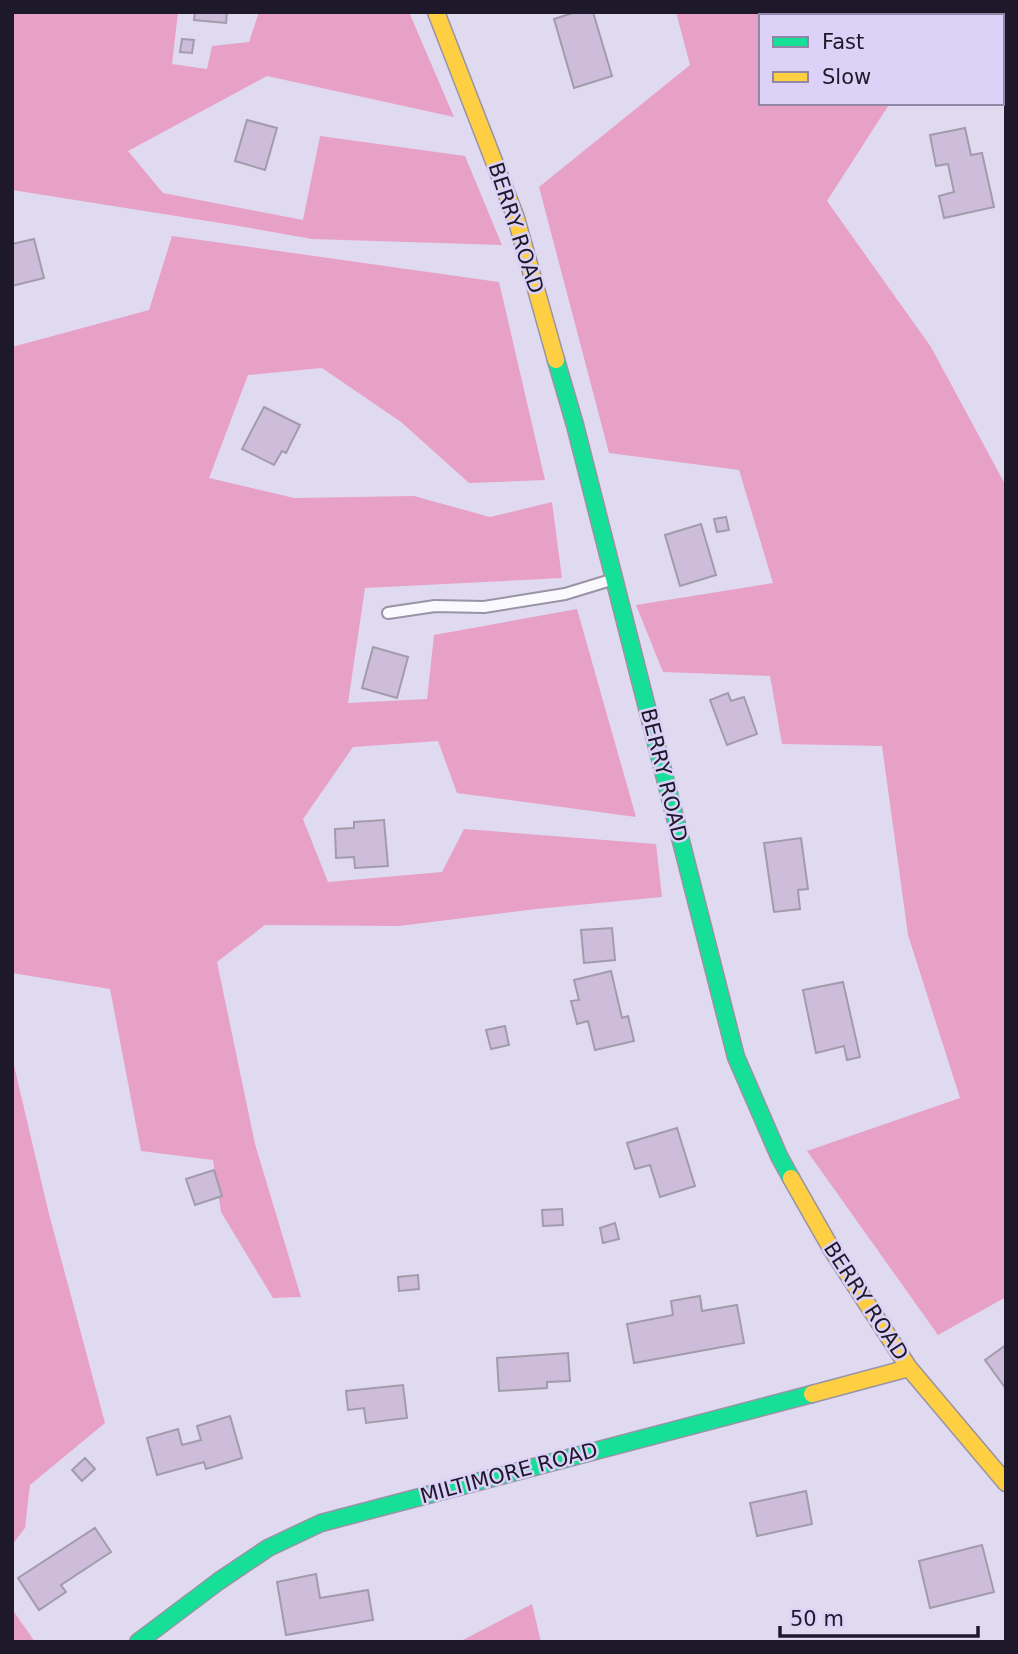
<svg xmlns="http://www.w3.org/2000/svg" width="1018" height="1654" font-family="'DejaVu Sans',sans-serif">
<rect width="100%" height="100%" fill="#e0daf0"/>
<path fill="#e8a1c6" d="M12 12H178L172 64 207 69 212 46 249 42 259 12H409L454 117 267 76 128 151 163 193 303 220 320 136 465 156 502 245 312 239 239 226 12 190Z
M676 12H880L881 16H761V103H890L827 201 931 347 1006 486V1297L938 1335 807 1151 960 1098 908 935 882 746 782 744 770 676 663 672 636 605 773 583 739 470 609 453 539 187 690 65Z
M172 236 499 282 545 480 469 483 401 422 322 368 248 375 209 478 294 498 414 496 490 517 552 502 562 578 365 588 348 703 427 699 434 635 577 609 636 817 457 793 438 741 353 747 303 819 328 882 442 872 464 829 656 844 662 897 536 909 399 926 265 925 217 962 255 1144 301 1297 273 1298 221 1212 213 1160 141 1151 110 989 12 973V347L149 310Z
M12 1057 48 1210 105 1423 30 1485 25 1528 12 1545Z
M532 1604 541 1642H459Z
M12 1609 35 1642H12Z"/>
<path fill="#cebdda" stroke="#a29bac" stroke-width="2" d="M195 12H227L226 23 194 20Z
M576 12H593L612 76 574 88 554 19Z
M930 12H964L965 16H930Z
M182 39 194 40 192 53 180 52Z
M247 120 277 128 265 170 235 161Z
M965 128 971 155 982 153 994 207 944 218 939 196 954 192 948 164 936 166 930 135Z
M34 239 44 278 12 286V244Z
M264 407 300 425 286 453 282 451 274 465 242 449Z
M726 517 729 530 717 532 714 519Z
M701 524 716 575 680 586 665 535Z
M373 647 408 657 397 698 362 688Z
M728 693 731 701 744 697 757 734 727 745 710 700Z
M384 820 388 866 355 868 354 857 336 858 335 829 354 828V822Z
M801 838 808 889 798 890 800 909 774 912 764 843Z
M612 928 615 960 584 963 581 930Z
M611 971 622 1018 628 1016 634 1041 595 1050 588 1021 577 1024 571 1001 579 1000 574 980Z
M843 982 860 1057 847 1060 844 1046 816 1053 803 990Z
M505 1026 509 1045 491 1049 486 1030Z
M677 1128 695 1186 660 1197 650 1165 635 1169 627 1143Z
M214 1170 222 1196 195 1205 186 1179Z
M562 1209 563 1225 543 1226 542 1210Z
M615 1223 619 1239 603 1243 600 1228Z
M418 1275 419 1289 399 1291 398 1277Z
M700 1296 702 1311 737 1305 744 1343 634 1363 627 1324 673 1315 671 1301Z
M1006 1345V1389L985 1360Z
M568 1353 570 1381 547 1382V1388L499 1391 497 1358Z
M403 1385 407 1418 366 1423 364 1408 348 1410 346 1391Z
M230 1416 242 1458 206 1469 204 1462 157 1475 147 1438 178 1429 182 1445 201 1440 197 1426Z
M85 1458 95 1469 82 1481 72 1470Z
M806 1491 812 1524 757 1536 750 1503Z
M95 1528 111 1552 61 1585 66 1592 39 1610 18 1578Z
M982 1545 994 1592 930 1608 919 1561Z
M316 1574 320 1598 368 1590 373 1620 286 1635 277 1582Z"/>
<g fill="none" stroke-linecap="round" stroke-linejoin="round">
<g stroke="#9893a5" stroke-width="14">
<path id="lane" d="M388 613 435 606 484 607 565 594 611 580"/>
</g>
<g stroke="#9893a5" stroke-width="19">
<path id="fast" d="M556 360 575 425 736 1057 779 1156 791 1178
M138 1642 219 1581 268 1548 321 1523 812 1394"/>
</g>
<g stroke="#9893a5" stroke-width="19">
<path id="slow" d="M436 12 516 218 556 360
M791 1178 832 1250 909 1368 1006 1483
M812 1394 909 1368"/>
</g>
<use href="#lane" stroke="#faf9fd" stroke-width="10"/>
<use href="#fast" stroke="#16e098" stroke-width="16"/>
<use href="#slow" stroke="#ffcf43" stroke-width="16"/>
</g>
<g text-anchor="middle" stroke-width="5" stroke-linejoin="round" paint-order="stroke">
<g font-size="21" fill="#1e192a" stroke="#dcd2f8">
<text transform="translate(516 228) rotate(72)" y="7">BERRY ROAD</text>
<text transform="translate(664 775) rotate(76)" y="7">BERRY ROAD</text>
<text transform="translate(866 1301) rotate(57)" y="7">BERRY ROAD</text>
<text transform="translate(509 1473) rotate(-15)" y="7">MILTIMORE ROAD</text>
</g>
</g>
<rect width="1018" height="1654" fill="none" stroke="#1e192a" stroke-width="28"/>
<rect x="759" y="14" width="245" height="91" fill="#dcd2f8" stroke="#9088a6" stroke-width="2"/>
<rect x="773" y="37" width="35" height="10" fill="#16e098" stroke="#9088a6" stroke-width="2"/>
<text x="822" y="49" font-size="21" fill="#1e192a">Fast</text>
<rect x="773" y="72" width="35" height="10" fill="#ffcf43" stroke="#9088a6" stroke-width="2"/>
<text x="822" y="84" font-size="21" fill="#1e192a">Slow</text>
<path d="M780 1626v10h198v-10" fill="none" stroke="#1e192a" stroke-width="3.5"/>
<text x="790" y="1626" font-size="21" fill="#1e192a" stroke="#dcd2f8" stroke-width="5" paint-order="stroke">50 m</text>
</svg>
